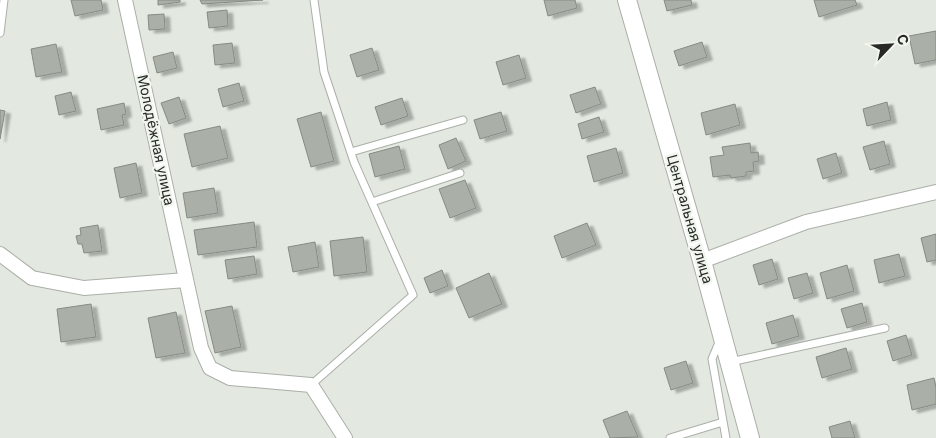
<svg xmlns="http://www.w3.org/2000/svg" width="936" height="438" font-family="Inter,sans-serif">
<defs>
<filter id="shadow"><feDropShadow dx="5.5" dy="3" stdDeviation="1" flood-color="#0004"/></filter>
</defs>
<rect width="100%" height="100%" fill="#e3e9e1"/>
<path fill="#aaafa7" stroke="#868b84" filter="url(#shadow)" d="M71 0H101L103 10 75 16Z
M158 0H180V2L158 5Z
M200 0H263L202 4Z
M544 0H575L577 8 548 16Z
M664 0H691L692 5 667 11Z
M814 0H855L857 5 819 17Z
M227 10 228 26 209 28 207 12Z
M164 14 165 29 149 30 148 15Z
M936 31V60L915 64 909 36Z
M702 42 707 57 679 66 674 51Z
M232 43 235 63 215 65 213 45Z
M56 44 62 72 36 77 31 49Z
M372 48 379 70 357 77 350 55Z
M173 52 177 68 157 73 153 57Z
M519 55 526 78 503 85 496 62Z
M239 83 244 101 223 107 218 89Z
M595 87 601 104 576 113 570 95Z
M71 92 76 111 59 115 55 96Z
M179 97 186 118 169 124 161 103Z
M402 98 408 116 381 125 375 107Z
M887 102 891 120 867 126 863 109Z
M124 103 126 114 122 115 124 125 101 130 97 109Z
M735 104 740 125 706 135 701 113Z
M0 110 5 111 0 139Z
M321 112 334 161 311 167 297 119Z
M501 112 507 131 480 139 474 120Z
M599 117 604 132 582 139 578 124Z
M220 126 228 158 192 167 184 134Z
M456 138 466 161 448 169 439 145Z
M884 141 890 164 870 170 863 147Z
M750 143 751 153 758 152 759 161 753 162 754 171 746 172V176L731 178 730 175 713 177 710 157 724 155 722 147Z
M399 146 405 169 375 177 369 154Z
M616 148 623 173 594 182 587 156Z
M836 153 842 173 823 179 817 159Z
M136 163 142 193 120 198 114 168Z
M465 180 476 208 450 218 439 189Z
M214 188 218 213 187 218 183 193Z
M254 222 257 247 198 255 194 230Z
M587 223 596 245 562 258 554 236Z
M98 225 102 251 84 253 82 244H78L76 236 81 235 80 228Z
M936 234V260L927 262 921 238Z
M363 237 367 272 334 276 330 241Z
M315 242 319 267 293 272 288 247Z
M899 254 905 276 879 283 874 260Z
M254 256 257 274 228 279 225 260Z
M772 259 778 279 759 285 753 265Z
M847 265 854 291 827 299 820 273Z
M442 270 448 286 430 293 424 278Z
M489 273 502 304 469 318 456 288Z
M807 273 813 293 794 299 788 278Z
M862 303 867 322 847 328 841 309Z
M91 304 96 337 61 342 57 309Z
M232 306 241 347 215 353 205 311Z
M176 312 185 353 156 358 148 318Z
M793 315 799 336 772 344 766 323Z
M906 335 912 355 893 361 887 341Z
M846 348 852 369 822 378 816 357Z
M686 361 693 383 671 390 664 368Z
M934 378 936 388V404L912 410 907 385Z
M627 411 638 437 610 438 603 420Z
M850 421 855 438H832L829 427Z"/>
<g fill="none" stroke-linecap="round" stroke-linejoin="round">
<g stroke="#aaafa8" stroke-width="9">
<path id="service" d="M0 33 4 0
M351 152 463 120
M372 202 460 173
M720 340 712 359 726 438
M730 362 885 328
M311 385 413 295 354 162 324 72 314 0
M670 438 723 422"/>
</g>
<g stroke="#aaafa8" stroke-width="16">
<path id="minor" d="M125 0 201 348 210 368 230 378 311 385 345 438
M0 254 32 278 84 288 186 280
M702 261 806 222 936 192"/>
</g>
<g stroke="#aaafa8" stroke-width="20">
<path id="tertiary" d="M627 0 702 261 750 438"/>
</g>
<use href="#service" stroke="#fff" stroke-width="7"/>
<use href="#minor" stroke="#fff" stroke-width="14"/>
<use href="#tertiary" stroke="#fff" stroke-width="18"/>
</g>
<g text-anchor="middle" stroke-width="4.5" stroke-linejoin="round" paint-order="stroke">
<g font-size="14" fill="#272926" stroke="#f0f6ee">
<text transform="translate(156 140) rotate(78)" y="5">Молодёжная улица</text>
<text transform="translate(690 219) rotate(74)" y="5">Центральная улица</text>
</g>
</g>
<g transform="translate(891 45) rotate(65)" stroke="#f0f6ee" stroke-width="4" paint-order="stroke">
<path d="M0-4L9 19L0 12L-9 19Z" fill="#272926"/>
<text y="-8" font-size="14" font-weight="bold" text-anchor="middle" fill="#272926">С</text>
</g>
</svg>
